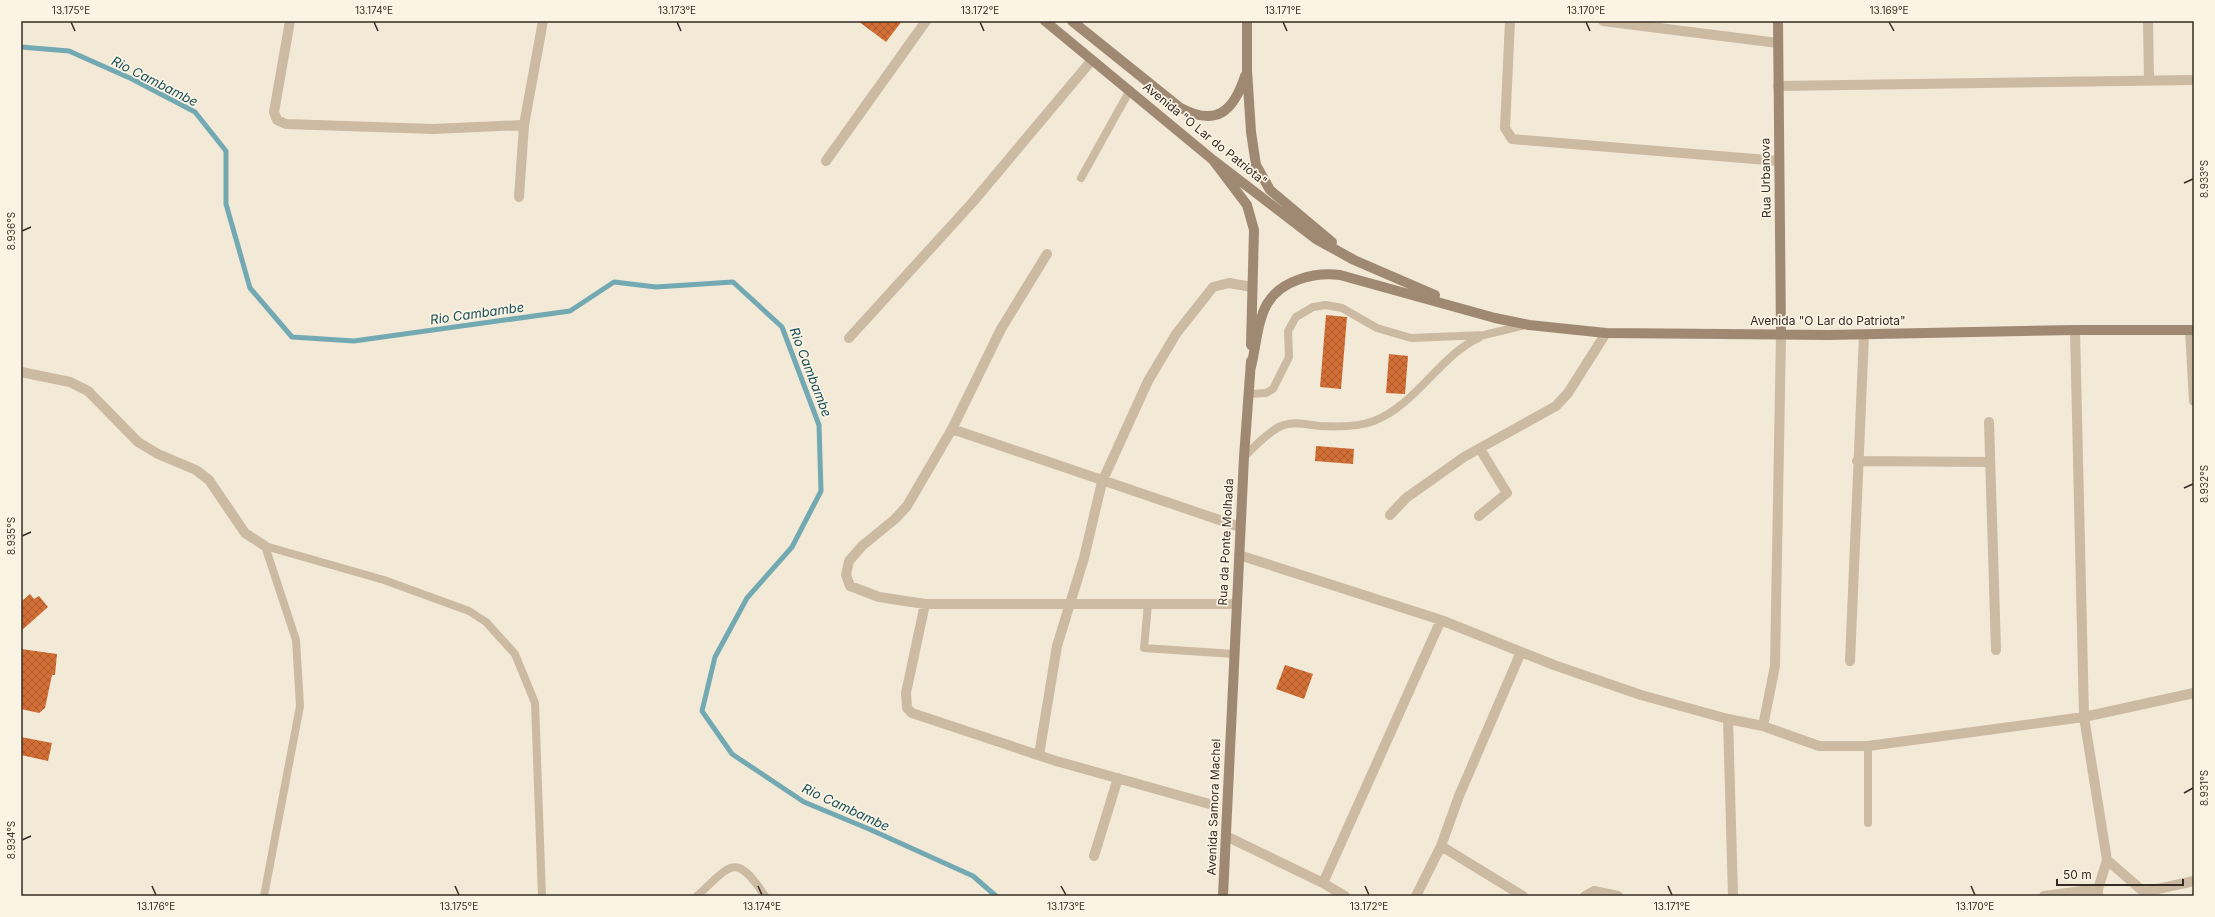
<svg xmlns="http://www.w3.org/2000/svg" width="2215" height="917" font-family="Inter,sans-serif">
<defs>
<pattern id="building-cross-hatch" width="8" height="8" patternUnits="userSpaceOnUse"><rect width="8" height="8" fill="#d26f36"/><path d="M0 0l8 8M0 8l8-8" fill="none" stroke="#ab5b2d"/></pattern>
</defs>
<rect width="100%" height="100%" fill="#f3e9d7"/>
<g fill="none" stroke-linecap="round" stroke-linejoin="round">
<path stroke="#73a9b3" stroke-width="5" d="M21 47 69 51 132 79 195 112 226 151V204L250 288 292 337 354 341 570 311 614 282 656 287 733 282 782 327 819 425 821 491 792 547 747 598 715 657 702 711 732 754 804 802 869 829 973 876 996 896"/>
</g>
<path fill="url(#building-cross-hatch)" d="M858 21H902L886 42Z
M1326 315 1347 317 1341 389 1320 387Z
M1389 354 1408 356 1405 394 1386 393Z
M1316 446 1354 449 1353 464 1315 461Z
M30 594 34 599 39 596 48 607 21 631V602Z
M21 649 57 654 55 675H52L45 708 39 713 21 709Z
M1285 665 1313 674 1304 699 1276 689Z
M21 737 52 743 48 761 21 755Z"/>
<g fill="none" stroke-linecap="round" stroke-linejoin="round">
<path stroke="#ccbaa2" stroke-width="8" d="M1081 178 1130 90
M1249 394 1266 393 1273 389 1289 357 1288 331 1296 317 1313 307 1326 305 1342 308 1377 328 1411 338 1484 335 1526 325
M1244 457C1253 448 1272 428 1284 425 1296 421 1308 425 1320 426 1337 427 1358 427 1374 421 1417 404 1439 356 1480 337
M1148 604 1144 648 1234 654
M1868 746V823
M264 896 300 706 296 640 265 546 384 580 469 611 486 622 515 654 535 703 542 896
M697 896C731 865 735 851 765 896"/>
<path stroke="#ccbaa2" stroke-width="10" d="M290 21 274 112 277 120 286 124 433 129 524 125
M1510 21 1505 128 1512 139 1779 161
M1603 21 1778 43
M2148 21 2149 81
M1778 86 2194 80
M826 161 926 21
M519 197 524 125 543 21
M1047 254 1001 329 952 429 907 506 895 519 862 546 849 561 846 575 850 586 879 597 925 604H1236
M2075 330 2084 717 2107 860 2098 889V896
M2190 330 2194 401
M849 338 972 203 1092 60
M21 372 70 382 88 391 138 442 158 454 196 470 209 480 245 533 265 546
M1989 422 1996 650
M952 429 1240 527
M1857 461 1990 462
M1390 515 1406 498 1464 457 1556 406 1568 393 1606 333
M1479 516 1507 493 1480 449
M1239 555 1441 620 1554 665 1641 695 1728 719 1763 726 1819 746H1868L2084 717 2194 693
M925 604 906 693 907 708 912 713 1056 761 1213 805
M1850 661 1864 335
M1728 719 1733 896
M1763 726 1775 666 1781 335
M1039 755 1057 646 1084 558 1102 482 1148 381 1176 334 1213 287 1229 283 1252 287
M1226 836 1323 883 1345 896
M1441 846 1523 896
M1094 856 1118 778
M2107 860 2144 892 2194 881
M1323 883 1441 620
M1416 896 1441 846 1459 796 1521 652
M1585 896 1594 891 1618 896
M2044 896 2098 889"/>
<path stroke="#a08973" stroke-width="10" d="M1045 21 1213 160 1316 239 1354 260 1435 295
M1072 21 1179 107C1215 127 1233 113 1245 76
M1247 21V70L1251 132 1256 165 1270 190 1332 242
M1778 21 1781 335
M1213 160 1247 205 1254 230 1251 345
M1251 367C1256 347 1257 322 1267 304 1281 280 1314 272 1340 275L1495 318 1529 325 1606 333 1828 335 2075 330H2194
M1223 896 1244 457 1251 361"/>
</g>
<path fill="none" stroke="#362c25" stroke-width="1.5" d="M71 22 75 31M374 22 378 31M677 22 681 31M980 22 984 31M1283 22 1287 31M1586 22 1590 31M1889 22 1894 31M2184 183 2193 179M22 231 31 227M2184 488 2193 484M22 536 31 532M2184 793 2193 788M22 840 31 836M152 886 156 895M455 886 459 895M758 886 762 895M1061 886 1066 895M1365 886 1369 895M1668 886 1672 895M1971 886 1975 895"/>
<g text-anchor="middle" stroke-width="3.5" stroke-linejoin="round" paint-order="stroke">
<g font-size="12" fill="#362c25" stroke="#fbf3e3">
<text transform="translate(1205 134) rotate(39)" y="4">Avenida "O Lar do Patriota"</text>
<text transform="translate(1766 178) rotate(-91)" y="4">Rua Urbanova</text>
<text x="1828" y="325">Avenida "O Lar do Patriota"</text>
<text transform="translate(1226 542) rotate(-87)" y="4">Rua da Ponte Molhada</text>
<text transform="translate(1214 807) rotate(-88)" y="4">Avenida Samora Machel</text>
</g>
<g font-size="13" font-style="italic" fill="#174f5b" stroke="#fbf3e3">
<text transform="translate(155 81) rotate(27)" y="5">Rio Cambambe</text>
<text transform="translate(477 313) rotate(-8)" y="5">Rio Cambambe</text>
<text transform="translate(811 372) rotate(69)" y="5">Rio Cambambe</text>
<text transform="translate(846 807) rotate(25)" y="5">Rio Cambambe</text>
</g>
</g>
<rect width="2215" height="917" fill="none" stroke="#fbf3e3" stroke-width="44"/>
<path d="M2057 879v6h126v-6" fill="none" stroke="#362c25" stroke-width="2"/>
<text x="2063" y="879" font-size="12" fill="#362c25" stroke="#fbf3e3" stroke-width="3" paint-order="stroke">50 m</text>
<rect x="22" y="22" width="2171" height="873" fill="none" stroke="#362c25" stroke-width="1.5"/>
<g font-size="10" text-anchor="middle" fill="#362c25">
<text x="71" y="14">13.175°E</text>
<text x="374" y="14">13.174°E</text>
<text x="677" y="14">13.173°E</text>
<text x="980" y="14">13.172°E</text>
<text x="1283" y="14">13.171°E</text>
<text x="1586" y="14">13.170°E</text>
<text x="1889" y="14">13.169°E</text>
<text transform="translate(2204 179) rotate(-90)" y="4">8.933°S</text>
<text transform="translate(11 231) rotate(-90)" y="4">8.936°S</text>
<text transform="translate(2204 484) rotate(-90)" y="4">8.932°S</text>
<text transform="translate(11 536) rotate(-90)" y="4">8.935°S</text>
<text transform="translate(2204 788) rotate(-90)" y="4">8.931°S</text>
<text transform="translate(11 840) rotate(-90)" y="4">8.934°S</text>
<text x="156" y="910">13.176°E</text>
<text x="459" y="910">13.175°E</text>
<text x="762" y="910">13.174°E</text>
<text x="1066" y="910">13.173°E</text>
<text x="1369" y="910">13.172°E</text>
<text x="1672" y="910">13.171°E</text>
<text x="1975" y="910">13.170°E</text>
</g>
</svg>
